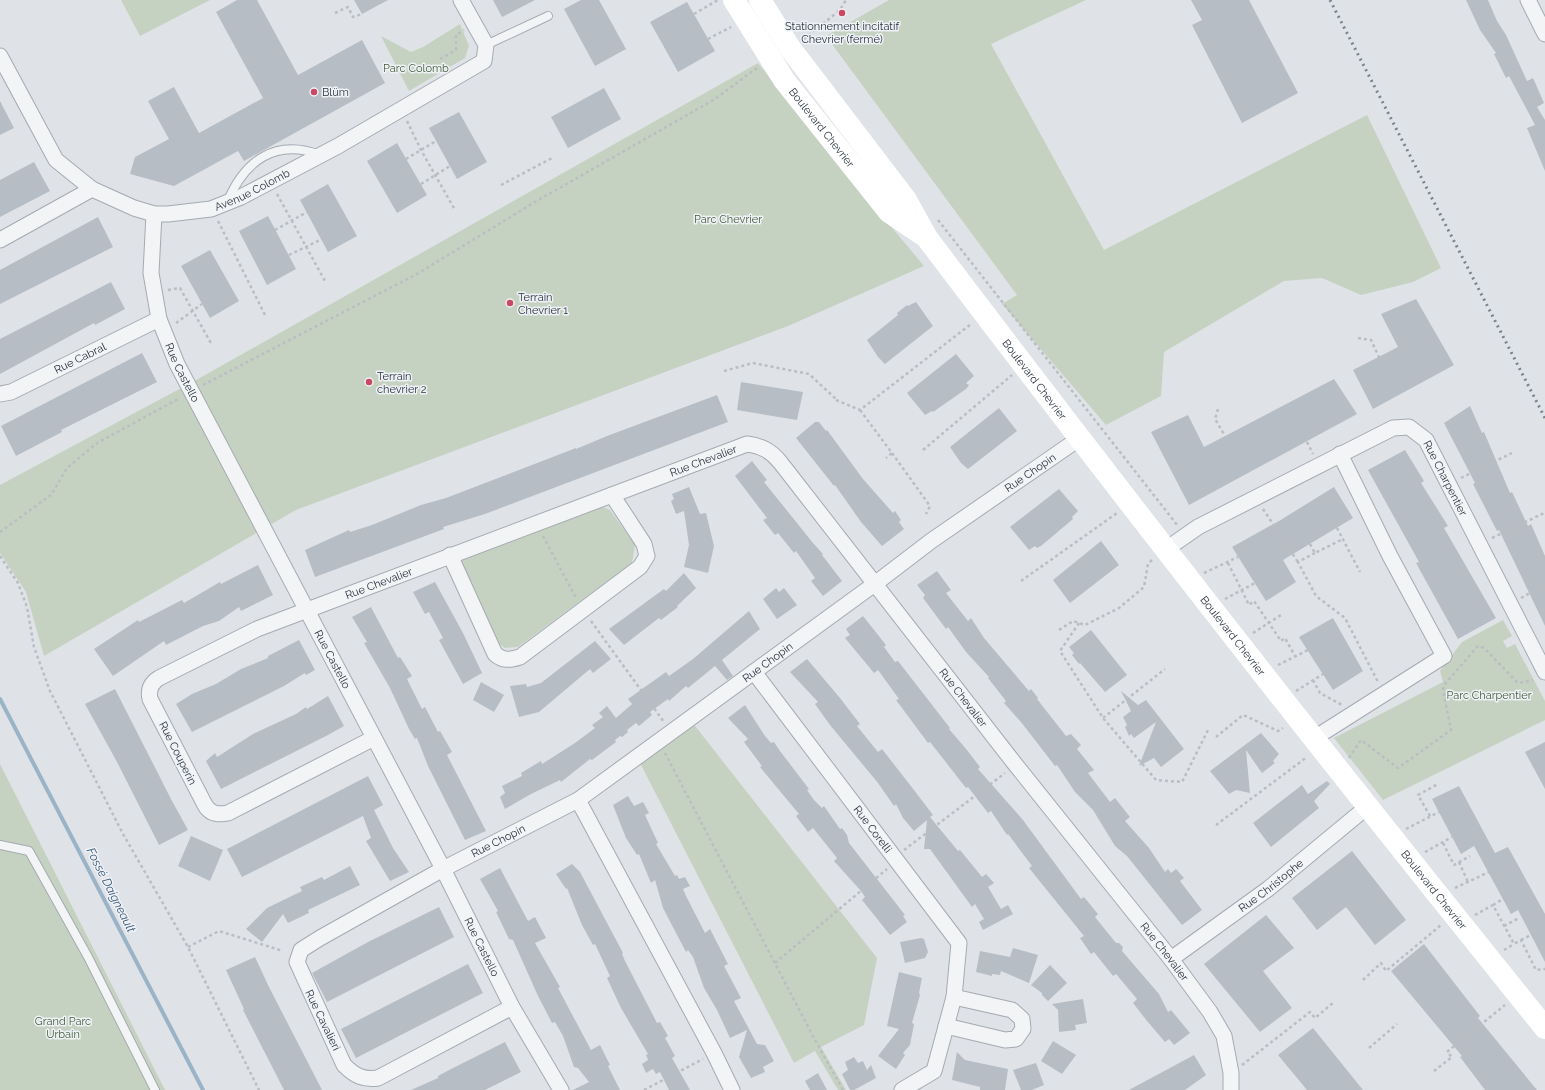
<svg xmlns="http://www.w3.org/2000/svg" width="1545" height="1090" font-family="Raleway,sans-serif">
<rect width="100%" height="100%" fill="#dfe3e8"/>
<path fill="#c6d2c1" d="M121 0H210L140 36Z
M889 0H1086L991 44 1104 250 1367 115 1441 268 1413 282 1361 295 1322 278 1284 281 1164 352 1161 396 1106 425 1002 304 1017 295 826 36Z
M460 24 469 46 465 58 409 91 381 36 411 52 423 47Z
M758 63 829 152 924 266 788 326 296 510 44 656 26 592 0 553V485L198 379Z
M599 505 610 510 635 545 632 563 518 647 505 648 495 641 455 557Z
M1503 620 1512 636 1503 641 1507 648 1515 644 1545 701V720L1383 800 1334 738 1443 682 1440 671 1462 642Z
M692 722 877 958 864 1025 821 1047 846 1090H838L815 1051 794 1063 639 761Z
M0 764 165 1090H0Z"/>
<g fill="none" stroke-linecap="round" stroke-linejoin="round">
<path stroke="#9bb3c7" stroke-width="4" d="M0 699 203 1090"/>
</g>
<path fill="#b7bdc5" d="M237 0H257L298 75 362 40 385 83 244 161 238 151 174 186 130 174 135 157 169 139 148 101 174 87 199 133 263 98 216 12Z
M354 0H388L362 14Z
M493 0H535L502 17Z
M581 0H599L626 49 595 66 564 9Z
M1191 0H1249L1298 93 1242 123 1192 25 1202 20Z
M1466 0H1488L1497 21 1506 35 1527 81 1533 78 1544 103 1537 107 1545 120V171L1527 128 1535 125 1509 76 1506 78 1494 54 1496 53 1480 30Z
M687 2 715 51 678 72 650 22Z
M604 88 621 119 568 148 551 117Z
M0 101 14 128 0 135Z
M459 112 487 162 457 179 429 128Z
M397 143 427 195 397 213 367 161Z
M34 162 50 191 0 217V180Z
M328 184 357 236 328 252 300 200Z
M268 216 296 269 267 285 239 231Z
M98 217 113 247 0 304V270Z
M210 250 239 301 210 318 181 266Z
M111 282 125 309 95 325 94 323 0 374V339Z
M1416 299 1454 365 1373 409 1353 370 1398 347 1381 314Z
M916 302 933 326 885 364 878 357 867 340 898 315 897 313 907 305 908 306Z
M142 353 157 382 61 430 62 432 16 456 1 426Z
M956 354 974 376 966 383 969 385 966 389 933 412 932 411 925 415 907 393Z
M1334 379 1357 414 1189 505 1151 432 1188 415 1204 447Z
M741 382 803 392 797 420 737 410Z
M717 395 728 422 485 514 443 527 444 529 315 577 305 550 349 530 350 532 372 525 421 505 446 498 576 448V449L607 436Z
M1470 406 1482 433 1484 432 1510 493 1512 492 1528 526 1531 524 1545 556V626L1499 530 1497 531 1473 484 1475 483 1444 423Z
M999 408 1017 431 968 469 961 463 950 447Z
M815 422H819L826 431 827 430 863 479 893 513 895 511 901 520 899 522 904 529 882 546 861 522 835 485 834 486 796 438Z
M1405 450 1424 481 1421 483 1448 526 1444 528 1496 618 1458 639 1416 563 1419 562 1368 470Z
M752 461 767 480 764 482 813 543 823 554 822 555 842 581 823 596 811 581 815 578 796 551 794 553 778 533 775 535 763 520 767 518 735 476Z
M689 487 700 514 706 513 714 546 708 573 684 567 689 545 684 511 676 514 671 501 674 499 672 494Z
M1334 487 1353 518 1283 560 1296 582 1266 601 1232 547 1279 521Z
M1059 489 1078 511 1072 517 1073 519 1041 546 1037 548 1035 546 1029 550 1010 527Z
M1101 541 1119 565 1070 603 1053 580Z
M258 565 273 595 241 611 239 607 219 621 203 626 166 645 164 641 113 676 94 649 138 620 139 622 182 600 184 603 220 582 221 584Z
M937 571 951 590 946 593 968 621 971 618 984 638 1029 691 1031 689 1038 698 1037 699 1066 736 1071 734 1081 745 1077 749 1094 770 1088 773 1110 802 1115 798 1130 817 1125 821 1149 848 1165 872 1168 869 1171 873 1176 869 1184 878 1180 881 1202 910 1182 925 1127 856 1115 846 1093 810 1075 792 1057 765 1055 766 1021 722 1004 703 1006 701 988 678 989 677 966 652 948 627 946 629 923 598 925 595 917 585Z
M684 573 696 588 677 606 678 607 661 620 659 618 624 645 609 629 664 589 666 591Z
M435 582 463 633 482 673 463 684 439 640 443 638 429 612 425 614 413 592Z
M776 588 779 592 784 588 797 605 777 619 763 599Z
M371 607 398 658 400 657 412 676 407 679 422 709 425 707 438 732 440 731 452 752 447 755 486 831 465 840 428 766 417 738 415 739 409 729 390 688 364 643 367 642 352 617Z
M749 611 760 629 722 660 733 676 727 680 715 666 688 688 686 686 669 701 668 699 650 712 652 715 639 726 636 723 627 730 628 732 622 737 620 736 615 740 616 742 592 760 590 759 561 782 560 780 531 794 505 809 500 797 505 793 502 786 522 776 521 773 541 761 542 764 575 743 595 728 592 725 603 717 599 713 607 706 616 718 632 704 628 699 666 672 669 676 693 659Z
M863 616 886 645 884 647 895 662 898 661 950 728 949 729 967 750 980 767 978 769 1023 820 1081 899 1084 897 1098 914 1095 917 1116 943H1119L1123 947 1122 951 1159 994 1168 1012 1171 1010 1190 1033 1174 1045 1169 1039 1165 1042 1147 1021 1133 1003 1137 999 1116 974 1113 976 1094 952 1091 954 1080 938 1084 936 1029 868 1032 866 1008 834 1007 835 991 811 988 813 968 787 966 788 930 742 928 743 896 700 899 699 878 670 874 673 845 638 850 635 846 629Z
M1333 618 1363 671 1333 690 1299 637Z
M1091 630 1127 675 1105 692 1080 663 1079 664 1072 655 1074 653 1069 647Z
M299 640 315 670 306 675 305 673 284 686 192 732 176 704 192 694 216 684 241 669 268 658V656Z
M595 641 611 659 593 673 590 669 539 712 519 717 510 686 526 684 527 687 541 683Z
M807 659 840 698 860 724 857 726 878 752 882 749 914 790 933 815 930 817 958 851 960 850 982 877 986 874 994 883 988 887 1001 909 1008 905 1013 914 983 930 979 922 984 919 975 904 972 907 930 849H924L927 820 914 831 903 818 896 804 894 806 878 783 830 725 815 704 818 702 790 672Z
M481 682 504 695 494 712 473 700Z
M115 689 171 799 188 830 159 845 117 762 85 704Z
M1121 691 1138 705 1146 700 1184 749 1161 767 1154 758 1139 766 1156 722 1134 738 1131 734 1129 736 1125 727 1127 725 1123 717 1131 711Z
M328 696 344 726 328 735 221 789 206 761 215 753 217 757 253 734 296 714 306 707 307 709Z
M745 705 765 736 771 743 774 742 780 751 809 789 807 790 814 800 822 808 824 806 840 829 842 828 847 835 849 843 905 915 903 916 907 922 890 935 862 900 865 897 861 891 834 861 837 858 813 828 808 832 796 816 799 814 760 767 762 766 744 742 748 739 728 718Z
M1261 733 1279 754 1273 761 1275 763 1262 773 1246 750 1250 793 1236 790 1229 794 1210 771Z
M1545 742V789L1525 752Z
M368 776 383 805 374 810 393 848 409 872 390 881 366 841 371 838 363 816 242 877 227 849Z
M1327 781 1330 784 1314 801 1319 808 1271 847 1253 823 1302 785 1308 794Z
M1459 786 1495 853 1508 847 1545 914V962L1518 910 1511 914 1474 846 1461 854 1432 799Z
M628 796 634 806 643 802 649 813 645 815 658 843 656 844 675 876 677 875 679 879 685 877 690 886 683 889 686 896 705 933 710 929 728 964 724 966 741 998 734 1001 757 1044 765 1045 774 1061 763 1067 765 1072 751 1078 739 1057 747 1030 730 1038 717 1010 704 988 693 957 688 950 686 952 663 908 655 880 651 883 639 854 637 855 626 838 613 805Z
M191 836 223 850 210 881 178 866Z
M1352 851 1406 920 1375 945 1346 907 1317 930 1292 898Z
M572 864 580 872 623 953 622 954 625 961 657 1023 660 1022 668 1036 665 1038 675 1056 672 1058 690 1090H669L660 1072 656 1074 653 1069 646 1073 642 1064 648 1060 646 1055 648 1054 621 1008 607 978 610 976 595 944 593 945 582 925 567 888 566 889 556 874Z
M350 866 360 885 308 910 309 913 288 923 283 914 262 942 246 929 267 908 302 891 300 887 322 877 324 880Z
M500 868 528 921 535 917 546 938 535 943 560 987 558 988 591 1050 600 1045 610 1065 608 1066 620 1090H573L589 1082 578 1068 574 1067 563 1036 555 1022 552 1023 538 996 513 940 509 939 496 912 498 911 480 879Z
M439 907 454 937 327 1002 312 973 368 942Z
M1266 915 1294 948 1263 971 1292 1008 1260 1032 1204 964Z
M921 938 924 939 928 952 925 958 905 963 900 942Z
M1424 944 1480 1016 1478 1018 1537 1090H1485L1460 1057 1462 1056 1391 971Z
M1013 948 1038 955 1029 983 1001 971 1000 975 992 974V976L976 972 980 951 1010 957Z
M255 957 269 987 322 1090H284L243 1010 244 1009 226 970Z
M468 964 483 993 356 1058 341 1029Z
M1050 965 1067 983 1048 1001 1042 995V993L1031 985Z
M899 972 922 978 919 993 920 995 912 1023 914 1024 910 1045 903 1053 905 1055 896 1069 878 1056 899 1029 887 1026Z
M1083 999 1087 1023 1075 1025 1076 1030 1059 1032 1058 1010 1052 1004Z
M1313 1028 1363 1090H1307L1278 1055Z
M1053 1041 1076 1055 1062 1074 1041 1061Z
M505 1042 521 1072 485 1090H411L438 1078V1076L453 1068Z
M957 1052 965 1060 1008 1069 1005 1090H980V1087L952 1080Z
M1194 1055 1206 1075 1185 1090H1129Z
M854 1057 858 1063 863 1061 867 1070 871 1065 876 1078 854 1090H850L842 1074 848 1070 845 1062Z
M1036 1063 1044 1085 1032 1090H1021L1013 1070Z
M818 1073 827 1090H810L805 1081Z"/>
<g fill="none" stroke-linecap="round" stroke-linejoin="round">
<g stroke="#a5aab2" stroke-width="10">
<path id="lane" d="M486 45 548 16
M227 203C244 161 275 138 320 155
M0 845 29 851 88 957 155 1090"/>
</g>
<g stroke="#a5aab2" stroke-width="17">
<g id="street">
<path d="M1528 0 1545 34"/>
<path id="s1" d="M0 56 56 160 92 189 134 208 154 214H168L211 209 241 197 338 146 484 61 486 45 461 0"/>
<path id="s2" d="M154 214 151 273 159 319 177 364 439 861 512 1007 561 1090"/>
<path d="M0 240 92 189"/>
<path id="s3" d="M0 394 11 392 159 319"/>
<path id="s4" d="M1165 550 1198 527 1393 428 1409 427 1426 440 1545 672"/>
<path d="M450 555 495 654C503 661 510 660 520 657L640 567 647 556 644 544 612 495"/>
<path id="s5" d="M754 672 959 943 954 997 934 1071 902 1090"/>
<path id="s6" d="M374 738 228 813C218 815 210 814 205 805L150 699C148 690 151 683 159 678L257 629 747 444C762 446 771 451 780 462L1015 764 1171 959 1210 1012 1224 1036 1231 1073V1090"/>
<path d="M1313 739 1444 656 1390 556 1340 454"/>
<path d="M578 800 714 1053 732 1090"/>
<path id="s7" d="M1171 959 1268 889 1367 807"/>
<path id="s8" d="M512 1007 378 1078C363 1080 355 1076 344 1065L297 962 301 950 320 938 443 869 578 800 876 583 931 541 1080 438"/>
<path d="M946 1026 1005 1040 1016 1039 1023 1029 1022 1019 1012 1010 954 997"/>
</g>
</g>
<path stroke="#babec3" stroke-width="2.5" stroke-dasharray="3 3" stroke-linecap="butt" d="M335 13 348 7 353 17 362 14
M694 14 718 0
M708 39 731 27
M804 39 840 10 846 0
M440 59 456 50V35L464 30
M407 121 421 150 455 210
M406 159 436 141
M421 184 450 166
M501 185 552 158
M277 194 325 281
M938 220 1178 526
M218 221 265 315
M275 230 307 212
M289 255 322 239
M168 290 180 288 212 345
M176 323 202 304
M1358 338 1371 340 1379 357
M724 371 753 363 809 374 837 400
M203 385 417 274 535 202 715 99 757 68
M836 400 860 410 971 324
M1218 409 1215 419 1225 436
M860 410 892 453 886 458
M1307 442 1313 454
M923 450 1012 375
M892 453 930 506 926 514
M1461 478 1512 453
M1263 509 1298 562
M1337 528 1360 572
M0 532 51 495 67 468 97 443 180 398
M543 536 576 598
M1492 538 1544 513
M1310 544 1315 553 1343 539
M1315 553 1298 562 1316 596 1345 618 1378 682
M0 556 18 583 27 607 34 647 50 691 123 834 188 947 259 1090
M1228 563 1249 605 1254 601 1281 641 1285 638 1295 656
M1204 573 1238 557
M1021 581 1117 513
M1521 598 1545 585
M1225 599 1255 583
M591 621 664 722
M1079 623 1060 651 1103 718 1156 780 1182 782 1209 728
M1059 630 1073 621 1085 625 1119 608 1144 587 1148 564 1152 560
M1253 633 1281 615
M1278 665 1308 650
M1313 680 1320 693 1342 705
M1296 691 1323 674
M1103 718 1165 669
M1216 737 1243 715 1278 731 1283 728
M665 753 815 1040 843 1090
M1349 758 1361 740 1398 768 1451 730 1443 690 1444 685 1478 646 1484 648 1518 683 1533 680
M1430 816 1418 795 1438 784
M1216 825 1307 757
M1406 829 1439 812
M1443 843 1454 865 1470 856
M904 850 1005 773
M1425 852 1452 837
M1459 862 1468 882
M1455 888 1489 872
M1493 905 1503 899
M1475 915 1493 905 1514 944 1521 940 1536 970 1545 969
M1504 926 1519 918
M1521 940 1531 935
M188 947 219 931 283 951
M1504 950 1514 944
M775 963 887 869
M1363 980 1381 963 1386 971 1441 925
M1369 1048 1397 1024
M1242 1065 1310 1012 1315 1018 1334 1002
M1434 1071 1452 1057 1447 1052 1505 1005
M644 1090 703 1059"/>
<use href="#lane" stroke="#f2f4f6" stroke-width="8"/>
<use href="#street" stroke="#f2f4f6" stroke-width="15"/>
<g stroke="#fff" stroke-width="22">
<path id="s9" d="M734 0 784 80 889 212 923 235"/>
<path id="s10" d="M760 0 790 48 906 200 927 238C1129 505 1335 768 1545 1028"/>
</g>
<path stroke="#798491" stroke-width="3" stroke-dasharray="2 4" stroke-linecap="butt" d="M1330 0 1545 418"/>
</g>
<g fill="#ca4864" stroke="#eff2f6" stroke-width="1.5">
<circle cx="842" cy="13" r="4"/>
<circle cx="314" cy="92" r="4"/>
<circle cx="510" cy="303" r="4"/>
<circle cx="369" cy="382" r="4"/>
</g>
<g text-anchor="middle" stroke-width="3" stroke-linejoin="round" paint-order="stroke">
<g font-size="11" fill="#29323f" stroke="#eff2f6" text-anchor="start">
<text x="842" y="30" text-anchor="middle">Stationnement incitatif<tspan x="842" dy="13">Chevrier (fermé)</tspan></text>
<text x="322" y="96">Blüm</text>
<text x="518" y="301">Terrain<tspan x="518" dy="13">Chevrier 1</tspan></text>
<text x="377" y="380">Terrain<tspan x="377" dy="13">chevrier 2</tspan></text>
</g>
<g font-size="11" fill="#3f5a36" stroke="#eff2f6">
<text x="416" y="72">Parc Colomb</text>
<text x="728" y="223">Parc Chevrier</text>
<text x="1489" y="699">Parc Charpentier</text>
<text x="63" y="1025">Grand Parc<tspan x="63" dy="13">Urbain</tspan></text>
</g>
<g font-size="11" fill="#29323f" stroke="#eff2f6">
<text dy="4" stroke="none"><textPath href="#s9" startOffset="155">Boulevard Chevrier</textPath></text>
<text dy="4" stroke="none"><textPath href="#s1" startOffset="334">Avenue Colomb</textPath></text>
<text dy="4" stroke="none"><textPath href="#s3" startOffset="88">Rue Cabral</textPath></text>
<text dy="4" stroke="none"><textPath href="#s2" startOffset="164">Rue Castello</textPath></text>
<text dy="4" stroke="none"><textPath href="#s10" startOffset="469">Boulevard Chevrier</textPath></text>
<text dy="4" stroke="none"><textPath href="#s6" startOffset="921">Rue Chevalier</textPath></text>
<text dy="4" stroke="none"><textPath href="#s8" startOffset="1189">Rue Chopin</textPath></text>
<text dy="4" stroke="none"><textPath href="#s4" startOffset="339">Rue Charpentier</textPath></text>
<text dy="4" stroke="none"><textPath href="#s6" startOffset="574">Rue Chevalier</textPath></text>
<text dy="4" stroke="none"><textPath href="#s10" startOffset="793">Boulevard Chevrier</textPath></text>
<text dy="4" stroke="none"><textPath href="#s2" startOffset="488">Rue Castello</textPath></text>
<text dy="4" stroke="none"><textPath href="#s8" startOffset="865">Rue Chopin</textPath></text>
<text dy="4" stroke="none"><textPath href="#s6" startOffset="1305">Rue Chevalier</textPath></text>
<text transform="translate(178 753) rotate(63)" y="4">Rue Couperin</text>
<text dy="4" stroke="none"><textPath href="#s5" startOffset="197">Rue Corelli</textPath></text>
<text dy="4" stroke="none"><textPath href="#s8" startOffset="541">Rue Chopin</textPath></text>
<text dy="4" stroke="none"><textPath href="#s7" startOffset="124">Rue Christophe</textPath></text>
<text dy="4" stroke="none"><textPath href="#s10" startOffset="1117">Boulevard Chevrier</textPath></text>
<text dy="4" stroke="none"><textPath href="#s2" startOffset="812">Rue Castello</textPath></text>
<text dy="4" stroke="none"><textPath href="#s6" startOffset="1629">Rue Chevalier</textPath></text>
<text transform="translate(323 1020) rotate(64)" y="4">Rue Cavalieri</text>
</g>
<g font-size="12" font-style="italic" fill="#345371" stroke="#eff2f6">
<text transform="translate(111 890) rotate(63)" y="4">Fossé Daigneault</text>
</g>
</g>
</svg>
